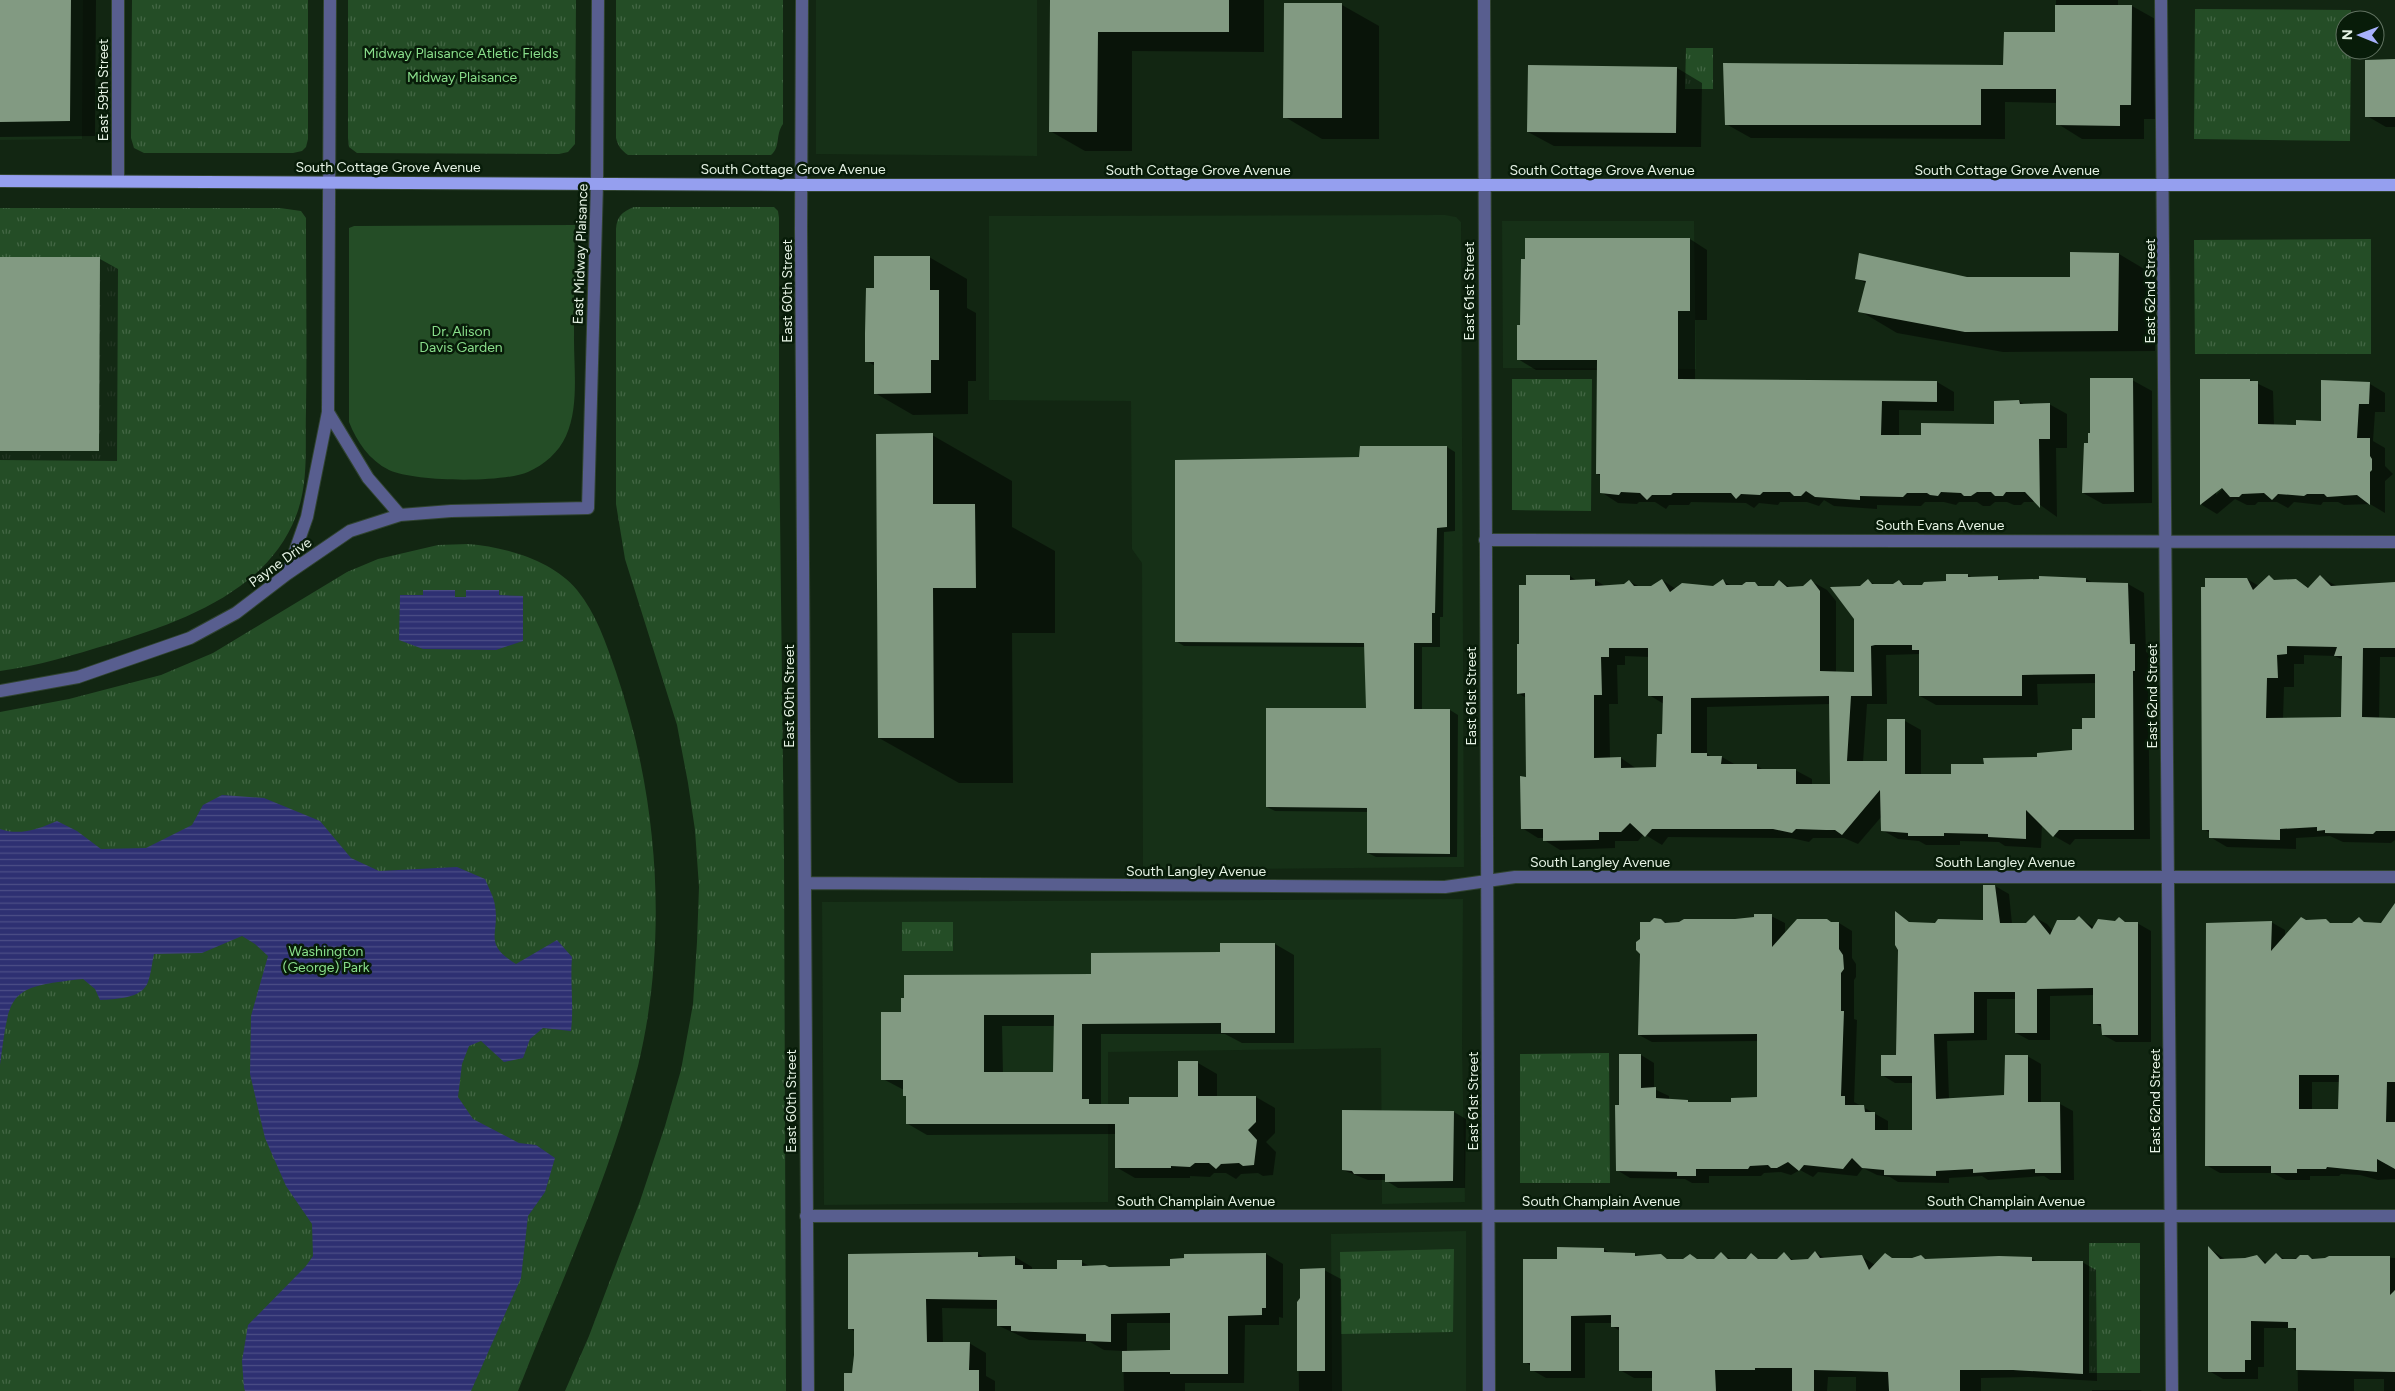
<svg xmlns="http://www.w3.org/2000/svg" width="2395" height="1391" font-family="Figtree,sans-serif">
<defs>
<pattern id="grass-tufts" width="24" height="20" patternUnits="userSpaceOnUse" patternTransform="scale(1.25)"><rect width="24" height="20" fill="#244d26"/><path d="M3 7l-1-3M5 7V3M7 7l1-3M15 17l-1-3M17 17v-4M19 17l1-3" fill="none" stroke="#446745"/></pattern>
<pattern id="water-rules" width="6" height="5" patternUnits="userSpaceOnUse" patternTransform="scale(1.25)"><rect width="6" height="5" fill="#2e3072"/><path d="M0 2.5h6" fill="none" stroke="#4c4e86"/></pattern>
</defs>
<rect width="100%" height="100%" fill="#122612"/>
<path fill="#163017" d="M0 0H83L82 139 0 140Z
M816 0H1037V156L816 154Z
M1445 215 1456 217 1461 222 1464 867 1143 870 1142 563 1132 549 1131 401 989 400V216Z
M1502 221H1694L1696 369 1503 368Z
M1463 899 1462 1047 1465 1202 1382 1204 1381 1048 1108 1052V1202L824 1205 822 902Z
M1466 1231V1391H1332L1331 1234Z"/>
<path fill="url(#grass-tufts)" d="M132 0H308V139L306 147 302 151 293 153H144L134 148 131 138Z
M348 0H576L575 144 568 152 559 154 357 153 349 147 348 138Z
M616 0H783V124C775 135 781 147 771 155H628C621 150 618 146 616 138Z
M2195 9 2351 10V20H2345V50H2351L2350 141 2194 139Z
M1686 48H1713V89H1685Z
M634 207H774L778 211 779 218V430L784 854 786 1391H565L589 1336 640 1201 665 1126 681 1070 693 1004 697 942 699 887 695 830 688 783 677 725 625 559 616 504V229C617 216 622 212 634 207Z
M0 208H280L301 211 306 218V226C306 288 307 350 306 411 305 446 309 483 296 516 267 592 180 622 110 644 73 655 38 666 0 671Z
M2371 239V354H2195L2194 240Z
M1512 379H1592L1591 511 1512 510Z
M468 544C505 547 552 560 577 590 596 613 606 643 616 672 658 796 669 937 638 1066 610 1177 560 1284 518 1391H0V712L69 699 161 675 213 653 347 572 378 559 438 545Z
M902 922H953V951H902Z
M1609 1053 1610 1183H1520V1054Z
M2089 1243H2140V1373H2089Z
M1454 1249 1453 1332 1341 1334 1340 1252Z"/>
<path fill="#244d26" d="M575 225C574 263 574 301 574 339 574 370 579 407 566 436 559 452 544 465 528 472 502 483 415 482 389 470 369 460 357 442 349 422V228L354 226Z"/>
<path fill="url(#water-rules)" d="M423 590H455V597H466V590H499V595L523 596V641L496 650 423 649 399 640 400 595H423Z
M222 795 264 798 320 821 351 858 379 871 457 867 485 879C488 887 494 897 495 906 500 934 482 943 516 964L557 940 572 957C570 982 574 1006 571 1031L543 1028 530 1039 523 1058 504 1062 481 1041 469 1046 462 1064 458 1097 473 1119 519 1143 536 1145 555 1158 545 1192 528 1216 521 1278 471 1391H245L244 1388 242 1361 248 1325 306 1266 313 1256 312 1224 286 1186 265 1138 250 1074 251 1016 268 956 255 944 242 936 202 953 154 954C152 963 151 974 148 982 142 999 115 999 100 1000L95 989 83 979C7 987 10 992 0 1065V829C19 836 39 829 57 821L77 831 101 849 146 848 192 825 203 805Z"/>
<path fill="#0007" fill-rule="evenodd" d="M0 0H96L95 136 0 137Z
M1051 0H1264V52L1132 51V151H1085L1050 131Z
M2056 0H2118V6H2132L2157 20 2156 119H2144V139H2082L2058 124V103L2005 102V139L1751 138 1726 124 2005 66 2056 34Z
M1342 5 1379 26V139H1322L1285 117Z
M2395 61V127H2386L2367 116Z
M1677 68 1702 83 1701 147 1554 146 1528 132Z
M1690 239 1707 250V320H1695V381L1937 382 1954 392V411L1899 410V436H1922L1995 425 2019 401 2025 405 2049 404 2067 414V448H2056L2057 517 2036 502H2024L2021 505H2014L2007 502H1995L1990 506H1983L1977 502H1959L1956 505 1944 502H1925L1921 506 1877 505V509L1834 506 1824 500 1819 506 1807 502H1780L1778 505 1759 503 1754 508 1746 503 1691 502 1689 505H1669L1666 509 1655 502H1639L1637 504 1618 503 1601 492V476L1597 474 1599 370H1536L1518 359 1522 326Z
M2072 254H2119L2156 276 2155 351 2003 352 1897 333 1860 311 1867 284 1857 278 2071 279Z
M929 257 967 279V308L976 313V381H968V414L913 415 875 393V366L867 361 875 290Z
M0 259H100L118 269 117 461 0 460Z
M2132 380 2152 391V503L2103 504 2083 493Z
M2201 380H2250L2273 391 2274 426H2297L2322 422 2370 384 2385 393V412H2375L2373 441 2385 448V466L2393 474 2385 481V513L2370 504 2344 505 2338 502H2323L2321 505 2294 502 2288 508 2277 502H2258L2255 505H2247L2235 499 2217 514 2202 505ZM2226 483 2227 485 2216 495V491Z
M932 435 1012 481V527L1055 551V633H1012L1013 783H959L879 738Z
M1447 447 1455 452V531L1444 532 1443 617H1440V647H1422V710H1450L1458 715 1457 857H1376L1368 853 1369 812 1275 811 1267 807 1367 710 1366 647 1184 646 1176 641 1361 459Z
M1968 575 1973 578H1997L2003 581 2086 579 2093 583 2128 584 2144 593 2146 652 2151 655V679H2148L2150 839H2075L2070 845 2054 836 2042 824 2041 848 2005 846 1999 842 1960 841V845H1926L1919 841 1898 839 1882 830V816L1858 844 1844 838H1813L1809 842 1791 838 1668 837 1662 845 1644 834 1638 841H1615V848L1560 850 1544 840V838H1538L1522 828 1527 778 1526 698 1518 693 1570 576 1577 581 1595 580 1605 586 1625 585 1629 581 1640 587 1651 588 1662 580 1676 589 1714 587 1723 581 1732 586 1754 583 1761 587H1774L1780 581 1791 588 1803 587 1811 581 1827 590 1836 601V673H1856L1860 587 1868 581 1876 585H1893L1899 582 1907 586H1922L1947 582ZM1920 654V696L1936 705H2038L2037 684 2096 683V719L2084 730 2074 751 2038 758 1985 765 1952 775H1921V730L1905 721 1888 762H1863L1867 704H1887L1886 655ZM1625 656 1649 657V695L1664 704 1663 735 1658 768 1637 769 1621 758H1610L1609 704H1618L1617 665H1625ZM1830 704 1831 785H1812V779L1795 770 1765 771 1756 765H1736L1722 757H1712L1707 754V707Z
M2269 577 2276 581 2295 580 2310 588 2320 577 2337 586 2395 584V657H2380L2379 719H2395V840L2391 843 2343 842 2330 836 2296 838V849L2227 847 2210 837V833L2204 829 2247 579 2259 586ZM2304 655 2335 656 2343 660 2342 718 2283 719 2284 687H2294V664H2304Z
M1995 886 2009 894 2012 924H2026L2034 917 2047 924 2053 931 2079 918 2095 928 2116 922 2119 918 2128 924 2137 923 2151 931V1042H2116L2103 1035V1028L2094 1023V995L2050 996V1040H2029L2016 1033V999H1987V1040L1947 1041 1949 1099 2005 1096 2027 1056 2041 1064V1104H2060L2073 1111 2074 1180H2050L2044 1176 1988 1180 1982 1176 1949 1178V1183L1898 1182 1890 1177 1877 1175 1863 1168 1857 1176 1818 1172 1813 1177 1800 1170 1791 1175 1781 1172 1764 1173 1761 1176H1709V1183H1692L1685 1179 1630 1178 1617 1170 1620 1106 1641 1055 1654 1063V1089L1669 1096V1100L1691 1103H1732L1759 1099 1758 1041 1652 1042 1639 1035 1641 940 1650 923 1661 920 1668 924 1735 921 1771 916 1785 923V935L1833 924 1839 923 1852 931V958L1856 964V977L1854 980V1019L1857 1020 1854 1102 1888 1121V1131H1913V1083H1895L1882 1075 1898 1056 1899 950 1896 913 1912 924 1984 921Z
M2359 919 2368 924 2395 922V1179L2378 1180 2360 1175 2341 1174 2339 1176H2310V1180H2286L2273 1173H2220L2206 1165 2271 922 2285 930V937L2307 922 2353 924ZM2312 1082H2340L2339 1111H2312Z
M1275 944 1294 955V1043H1242L1225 1034H1101V1105H1130L1180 1098 1198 1063 1217 1074V1097H1256L1275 1108V1133L1266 1142 1276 1152 1273 1175 1263 1176 1258 1173 1241 1174 1236 1179 1226 1173H1214L1210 1177 1190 1176V1178H1135L1116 1167V1134L927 1135 908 1124 907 1097 904 1095V1090L883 1079 902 1014 1092 976ZM1002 1026H1055V1073L1003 1074Z
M1454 1112 1466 1119 1465 1188H1398L1385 1180H1368L1343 1170Z
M2209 1248 2226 1260 2257 1257 2268 1263 2276 1254 2286 1260 2308 1256 2315 1260 2354 1256 2395 1258V1391H2384V1379H2354V1391H2298L2297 1332 2292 1328H2264V1367H2258V1379H2223L2209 1371Z
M1604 1249 1611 1254H1635L1641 1257 1661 1255 1669 1260 1715 1261 1721 1254 1733 1260H1746L1751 1254 1762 1261 1778 1260 1784 1254 1795 1261 1808 1260 1815 1252 1826 1259 1861 1256 1875 1265 1893 1259H2032L2038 1262H2082L2096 1270 2097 1381 2028 1377 1981 1378V1391H1856V1377H1828L1827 1391H1654V1378H1634L1620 1370V1331L1612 1326V1323H1585V1378H1546L1532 1370 1531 1366 1525 1362 1558 1260Z
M977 1253 985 1258 1015 1257 1032 1267V1270L1058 1271 1082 1262 1091 1267 1109 1269 1171 1268 1266 1254 1283 1264V1318L1279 1317V1325H1245L1244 1383H1185V1391H1124L1123 1351 1104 1350 1090 1342 1029 1340 999 1326V1309L942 1308 943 1343H969L986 1353V1376L995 1381V1391H846L853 1374 855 1332 850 1328ZM1127 1323H1172V1351L1127 1352Z
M1324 1270 1341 1279 1342 1391H1299L1298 1302Z
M2092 1390H2140L2142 1391H2092Z"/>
<path fill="#829a82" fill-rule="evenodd" d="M0 0H71L70 121 0 122Z
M1050 0H1229V32H1098L1097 132H1049Z
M1284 3H1342V118H1283Z
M2055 5H2132L2131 105H2120V126L2056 125V89H1981V125H1725L1723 63 2003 65 2004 32H2055Z
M2395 59V117H2365V60Z
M1528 65 1677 67 1676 133 1527 132Z
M1525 238H1690V311H1678V379L1937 381V402L1882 401 1881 435H1921V423L1994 424V401L2019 400 2020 404 2050 403V439H2039L2040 508 2025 492H2006L2003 496H1995L1991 492H1977L1971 496H1964L1961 493 1941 492 1938 496 1930 495 1927 493H1907L1903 497 1860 496V500L1815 497 1806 491 1801 496H1794L1790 492H1763L1760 495 1741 494 1736 499 1731 493H1673L1671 495H1652L1647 500 1640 493 1621 492 1619 495 1600 493V474H1596L1597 360H1517V325H1520L1521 259H1525Z
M2070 252 2119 253 2118 331 1965 332 1858 312 1866 281 1855 279 1859 253 1967 277H2070Z
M874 256H930V290H939V360H931V393L874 394V362H865V333L866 288H874Z
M0 257H100L99 451H0Z
M2090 378H2133L2134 492 2082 493 2084 443H2088V433H2090Z
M2200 379H2250V381H2258V424L2296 425V420L2321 421V380L2370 382 2369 404H2359L2357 438H2370V456L2372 459V470L2370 472V505L2357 495 2327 497 2324 494H2307L2304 496 2278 494 2272 500 2264 493 2242 494 2239 497H2230L2222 488 2200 505Z
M933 433V504H975L976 588H933L934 738H878L876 434Z
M1360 446H1447V527L1437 528 1435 613H1432V643H1414V709H1450V854L1367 853V808L1266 807V708H1366L1364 643 1175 642V460L1359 457Z
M1946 574H1968V577L1998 576V580L2039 579V576L2086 578V582L2128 583 2130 644H2135V671H2133L2134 830H2059L2053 837 2026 810V839L1988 837V834L1944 833V836H1908V833L1881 831 1880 790 1842 835 1835 830H1826L1796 829 1792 833 1773 829H1652L1645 837 1630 823 1621 832H1599V840L1543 841V829H1521L1520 776 1526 777 1525 693 1517 694V644H1519V585H1526V575H1570V580L1595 579V586L1624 584 1629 580 1634 586H1651L1662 579 1670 592 1682 583 1713 586 1723 579 1726 585H1742L1746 582H1755L1758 586H1774L1779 580 1787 587 1803 586 1811 579 1820 591V671L1854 672V619L1830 587 1860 586 1868 579 1872 584H1893L1899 580 1903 585H1922L1924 582 1946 581ZM1875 645H1912V650H1919V696H2022V675L2095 674V718H2082V729H2072V750L2037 753V757L1983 758 1984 764H1951V774H1905V719H1887V761H1847L1851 696H1872L1871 646ZM1609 648H1648V696H1663L1662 734H1657L1656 767 1621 768V757L1594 758V695H1602L1601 657H1609ZM1829 696 1830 784H1796V769H1757V764H1721L1722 756H1707V753H1691V698Z
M2269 575 2274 580 2296 579 2308 588 2320 575 2331 586 2395 582V648H2363L2362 717 2395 718V831H2376L2373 834 2325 833V830L2317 831V827L2280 829V840L2209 838V830H2202L2201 587H2205V578H2247L2253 590ZM2287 646 2337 647 2334 656H2342L2341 717 2266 718 2267 678H2278L2277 655 2287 654Z
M1983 885H1995L2000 923H2026L2034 915 2050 935 2057 920H2075L2079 916 2092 929 2098 919 2115 921 2119 917 2125 922H2138V1035H2102L2101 1024H2093V988L2037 989V1033H2015V992H1974V1033L1934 1034 1936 1099 2004 1095 2005 1055H2028V1102H2060L2061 1173H2035V1169L1973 1173V1169L1936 1171V1176L1884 1175V1170L1862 1168 1852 1158 1843 1169 1804 1165 1799 1171 1788 1162 1777 1168H1771L1768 1165 1750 1166 1748 1169H1696V1176H1677V1172L1616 1171 1615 1105H1619V1054H1641V1088L1656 1087V1098L1688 1100V1102H1731V1098L1757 1097V1034L1638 1035 1640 954 1636 950V942L1640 939V922H1650L1654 918 1661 919 1665 923 1679 922 1684 919H1735L1754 917V914H1772V947L1797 919H1827L1831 922H1839V949L1843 955 1844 969 1841 973V1011H1844L1841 1096H1845V1105H1864L1865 1112H1875V1130H1912V1076H1881V1055H1896L1898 950 1895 945V911L1909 922 1935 923 1938 919 1983 920Z
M2395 903V1082H2387L2386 1122H2395V1169L2377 1159V1172L2327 1167 2326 1169H2297V1173H2271V1166H2205L2206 923 2272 921 2271 951 2301 917 2306 920 2326 919 2330 923H2352L2359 917 2364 922 2381 923ZM2299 1075H2339L2338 1109H2299Z
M1220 943H1275V1033H1221V1023L1082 1024V1099H1089V1104H1129V1097H1178V1061H1198V1096H1256V1122L1248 1130 1257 1140 1254 1165 1243 1166 1239 1163 1221 1164 1216 1169 1209 1163H1195L1190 1167 1171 1166V1168H1115V1124H906V1096H903V1080H881V1012H901V998H904V975L1091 974V953L1220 952ZM984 1015H1054L1053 1072H984Z
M1342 1110 1454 1111 1453 1181 1385 1182V1174H1354L1352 1171 1342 1170Z
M2208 1246 2220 1259 2245 1258 2257 1255 2265 1264 2276 1253 2282 1259H2296L2300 1255H2308L2312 1259 2325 1258 2329 1256H2390V1295L2395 1290V1372L2296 1370V1328H2288V1322L2251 1321V1360H2245V1372H2208Z
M1557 1247 1604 1248V1252L1635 1253V1256L1661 1254 1667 1259H1683L1690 1254 1697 1259H1714L1721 1252 1728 1259H1746L1751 1253 1758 1259H1777L1784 1252 1791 1260 1808 1259 1815 1251 1820 1258 1862 1255 1869 1270 1885 1253 1892 1258H1912L1921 1255 1925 1259 1999 1256 2032 1257V1261H2083V1374L2013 1370H1960V1391H1889L1888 1372 1814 1370V1391H1792V1368H1755V1370H1715L1716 1391H1652V1371H1619V1327H1611V1315L1571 1316V1371H1530V1363H1523V1259H1557Z
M978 1252V1257L1015 1256V1265H1023V1269H1057V1260H1082V1266L1105 1265 1109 1267 1170 1266V1259L1184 1258V1254L1266 1253V1308H1262V1315L1228 1316V1374H1170V1372H1122V1351L1170 1350V1313L1111 1314V1342L1086 1341V1334L1011 1331V1326H997V1300L926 1299 927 1342H970L969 1370H979V1391H844V1373H852L854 1355V1329H848V1254Z
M1325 1268V1371H1297V1302L1300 1298V1269Z"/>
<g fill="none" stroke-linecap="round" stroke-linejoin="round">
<g stroke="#304330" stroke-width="14">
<path id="minor" d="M802 0 801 229 808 1391
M1484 0 1489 1391
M2161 0 2172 1391
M118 181V0
M328 412 368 478 400 515
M1485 540 2395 542
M287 574 307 517 328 412 330 0
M0 691 78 677 190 638 236 613 287 574 350 531 400 515 451 511 588 508 597 183 598 0
M805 883 1445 887 1515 877H2395
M806 1216H2395"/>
</g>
<g stroke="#304330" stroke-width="14">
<path id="major" d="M0 181 801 185H2395"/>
</g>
<use href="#minor" stroke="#585e8f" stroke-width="12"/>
<use href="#major" stroke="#959fef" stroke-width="12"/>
</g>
<g text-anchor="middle" stroke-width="5" stroke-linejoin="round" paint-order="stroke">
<g font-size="14" fill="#89de8b" stroke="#081c09">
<text x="461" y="58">Midway Plaisance Atletic Fields</text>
<text x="462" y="82">Midway Plaisance</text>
<text x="461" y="336">Dr. Alison<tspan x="461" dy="16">Davis Garden</tspan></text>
<text x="326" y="956">Washington<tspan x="326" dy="16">(George) Park</tspan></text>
</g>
<g font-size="14" fill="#e6f3e5" stroke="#081c09">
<text transform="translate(103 90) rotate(-90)" y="5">East 59th Street</text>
<text x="388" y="172">South Cottage Grove Avenue</text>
<text x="793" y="174">South Cottage Grove Avenue</text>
<text x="1198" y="175">South Cottage Grove Avenue</text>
<text x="1602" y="175">South Cottage Grove Avenue</text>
<text x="2007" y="175">South Cottage Grove Avenue</text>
<text transform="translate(580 254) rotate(-88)" y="5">East Midway Plaisance</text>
<text transform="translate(787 291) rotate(-90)" y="5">East 60th Street</text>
<text transform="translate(1469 291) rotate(-90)" y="5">East 61st Street</text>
<text transform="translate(2150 291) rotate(-90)" y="5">East 62nd Street</text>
<text x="1940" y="530">South Evans Avenue</text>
<text transform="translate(280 562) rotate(-36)" y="5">Payne Drive</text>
<text transform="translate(789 696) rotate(-90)" y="5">East 60th Street</text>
<text transform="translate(1471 696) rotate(-90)" y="5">East 61st Street</text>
<text transform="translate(2152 696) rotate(-90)" y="5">East 62nd Street</text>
<text x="1600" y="867">South Langley Avenue</text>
<text x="2005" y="867">South Langley Avenue</text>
<text x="1196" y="876">South Langley Avenue</text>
<text transform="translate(791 1101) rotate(-90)" y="5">East 60th Street</text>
<text transform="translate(1473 1101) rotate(-90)" y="5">East 61st Street</text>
<text transform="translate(2155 1101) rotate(-90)" y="5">East 62nd Street</text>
<text x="1196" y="1206">South Champlain Avenue</text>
<text x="1601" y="1206">South Champlain Avenue</text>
<text x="2006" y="1206">South Champlain Avenue</text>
</g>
</g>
<g transform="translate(2360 35) rotate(271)"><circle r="24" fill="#081c09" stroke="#617261"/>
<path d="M0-4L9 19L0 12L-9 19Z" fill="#a7b1fc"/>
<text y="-8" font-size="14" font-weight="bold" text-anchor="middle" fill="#e6f3e5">N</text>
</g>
</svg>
